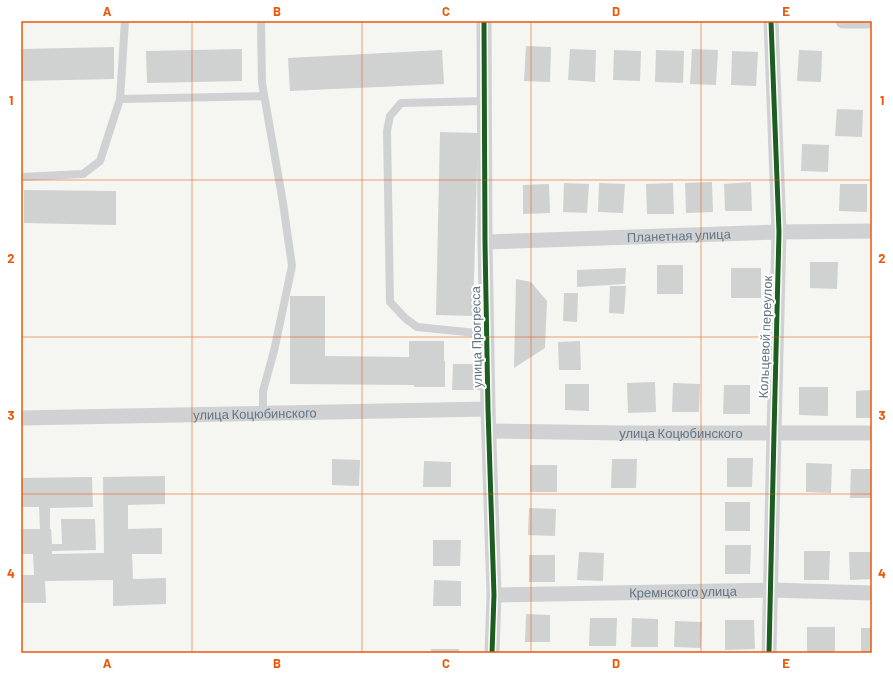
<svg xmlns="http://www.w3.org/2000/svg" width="893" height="674" font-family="Barlow,sans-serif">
<rect width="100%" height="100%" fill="#f5f5f2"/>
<path fill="#d0d1d1" d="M526 46 551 47 550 82 524 81Z
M114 47V79L21 81V49Z
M242 49V81L147 83 146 51Z
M570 49 596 50 595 82 568 80Z
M692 49 718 50 716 85 690 84Z
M442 50 444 84 290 91 288 58Z
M614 50 641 51 640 81 613 80Z
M656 50 684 51 683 83 655 82Z
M799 50 822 51 821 82 797 81Z
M732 51 758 52 756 86 731 85Z
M837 109 863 110 862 137 835 136Z
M440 132 478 133 473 316 436 315Z
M802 144 829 145 828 172 801 171Z
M712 182 713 212 686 213 685 183Z
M751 182 752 211H725L724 184Z
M564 183 589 184 587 213 563 212Z
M599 183 625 184 623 213 598 212Z
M673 183 674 214H647L646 184Z
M549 184 550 213 523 214V185Z
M840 184H867V212L839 211Z
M24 190 116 191V225L24 223Z
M810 262H838L837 289 810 288Z
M657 265H683V294H657Z
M626 268 625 284 577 287V270Z
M731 268H761V298H731Z
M516 279 531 282 547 301 545 348 514 368Z
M610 286H626L624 314 609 313Z
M564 293H578L577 322 563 321Z
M290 296H325V356L409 357V341H444V361H445V387H414V385L290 384Z
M580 341 581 370H559L558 342Z
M453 364H480V390H452Z
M655 382 656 412 628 413 627 383Z
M673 383 700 384 699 412H672Z
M565 384H589V411L565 410Z
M724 385H750V414H723Z
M799 387H828V416L799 415Z
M872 390V418H856V391Z
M727 458H753L752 487H727Z
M332 459 360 460 359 486 332 485Z
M612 459H637L636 488H611Z
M424 461 451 462V487H423Z
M806 463 832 464 831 493 806 492Z
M530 465H557V492H530Z
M851 469H872V498H850Z
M165 476V504L128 505V529L162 528V554H132L133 579 166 578V604L113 606V580L45 581 46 603H21V575H34L33 554H21V529H40L39 507H21V478L92 477 93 507 50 508V529H51L52 544H62L61 519H95L96 550 52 551V554L104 553 103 477Z
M725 502H750V531H725Z
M529 508 556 509 555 536 528 535Z
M433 540H461L460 566H433Z
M725 545H751L750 574H725Z
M804 551H830L829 580H804Z
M579 552 604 553 603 581 577 580Z
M849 552H872V579L850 580Z
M529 555H555V582H529Z
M434 580 461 581V606H433Z
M526 614 550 615V642H525Z
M590 618H617L616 646H589Z
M632 618 658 619V647H631Z
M725 620H754L755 649 725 650Z
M675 621 702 622 701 648 674 647Z
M807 627H835V653L807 652Z
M861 628H872V653H861Z
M431 649H459V653H431Z"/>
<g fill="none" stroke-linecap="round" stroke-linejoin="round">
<path stroke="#d0d1d2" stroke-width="8" d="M261 21 262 83 283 203 292 266 274 351 263 391V414
M120 99 264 96
M485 101 401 103 390 116 387 131 390 302 405 318 417 327 487 334
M21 177 83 174 100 161 120 99 125 21"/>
<g stroke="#d0d1d2" stroke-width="15">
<path d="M484 21 485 242 488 409 494 595 492 653"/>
<path d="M843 21H872"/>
<path id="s1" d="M485 242 779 232 872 231"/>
<path id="s2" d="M21 418 488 409"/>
<path id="s3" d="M489 431 622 433H872"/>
<path id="s4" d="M494 595 771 590 872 593"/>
<path d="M769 653 774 433 779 232 771 21"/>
</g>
<g stroke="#fff" stroke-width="8">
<path id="cycleway" d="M484 21 485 242 488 409 494 595 492 653
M769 653 774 433 779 232 771 21"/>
</g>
<use href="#cycleway" stroke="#1b5e20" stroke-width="5"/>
</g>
<path fill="none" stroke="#e8590c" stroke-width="1" stroke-opacity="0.55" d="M192 21V653M362 21V653M531 21V653M701 21V653M21 180H872M21 337H872M21 494H872"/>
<g text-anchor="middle" stroke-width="4" stroke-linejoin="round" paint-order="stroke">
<g font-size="13" fill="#627585" stroke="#fff">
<text dy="5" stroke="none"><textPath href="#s1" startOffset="194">Планетная улица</textPath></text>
<text transform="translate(476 337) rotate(-91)" y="5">улица Прогресса</text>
<text transform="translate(765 337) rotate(-88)" y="5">Кольцевой переулок</text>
<text dy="5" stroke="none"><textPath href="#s2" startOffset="234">улица Коцюбинского</textPath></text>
<text dy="5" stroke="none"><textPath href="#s3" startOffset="192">улица Коцюбинского</textPath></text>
<text dy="5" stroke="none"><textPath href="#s4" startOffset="189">Кремнского улица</textPath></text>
</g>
</g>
<rect width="893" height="674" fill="none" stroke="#ffffff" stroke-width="44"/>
<rect x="22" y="22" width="849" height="630" fill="none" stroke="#e8590c" stroke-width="1.5"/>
<g font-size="13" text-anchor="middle" font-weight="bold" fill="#e8590c">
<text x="107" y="16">A</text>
<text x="277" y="16">B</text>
<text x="446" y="16">C</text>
<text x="616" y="16">D</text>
<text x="786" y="16">E</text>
<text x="11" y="105">1</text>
<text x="882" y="105">1</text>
<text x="11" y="263">2</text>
<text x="882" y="263">2</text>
<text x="11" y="420">3</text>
<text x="882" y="420">3</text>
<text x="11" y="578">4</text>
<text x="882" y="578">4</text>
<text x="107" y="668">A</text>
<text x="277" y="668">B</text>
<text x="446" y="668">C</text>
<text x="616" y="668">D</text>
<text x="786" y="668">E</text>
</g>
</svg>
